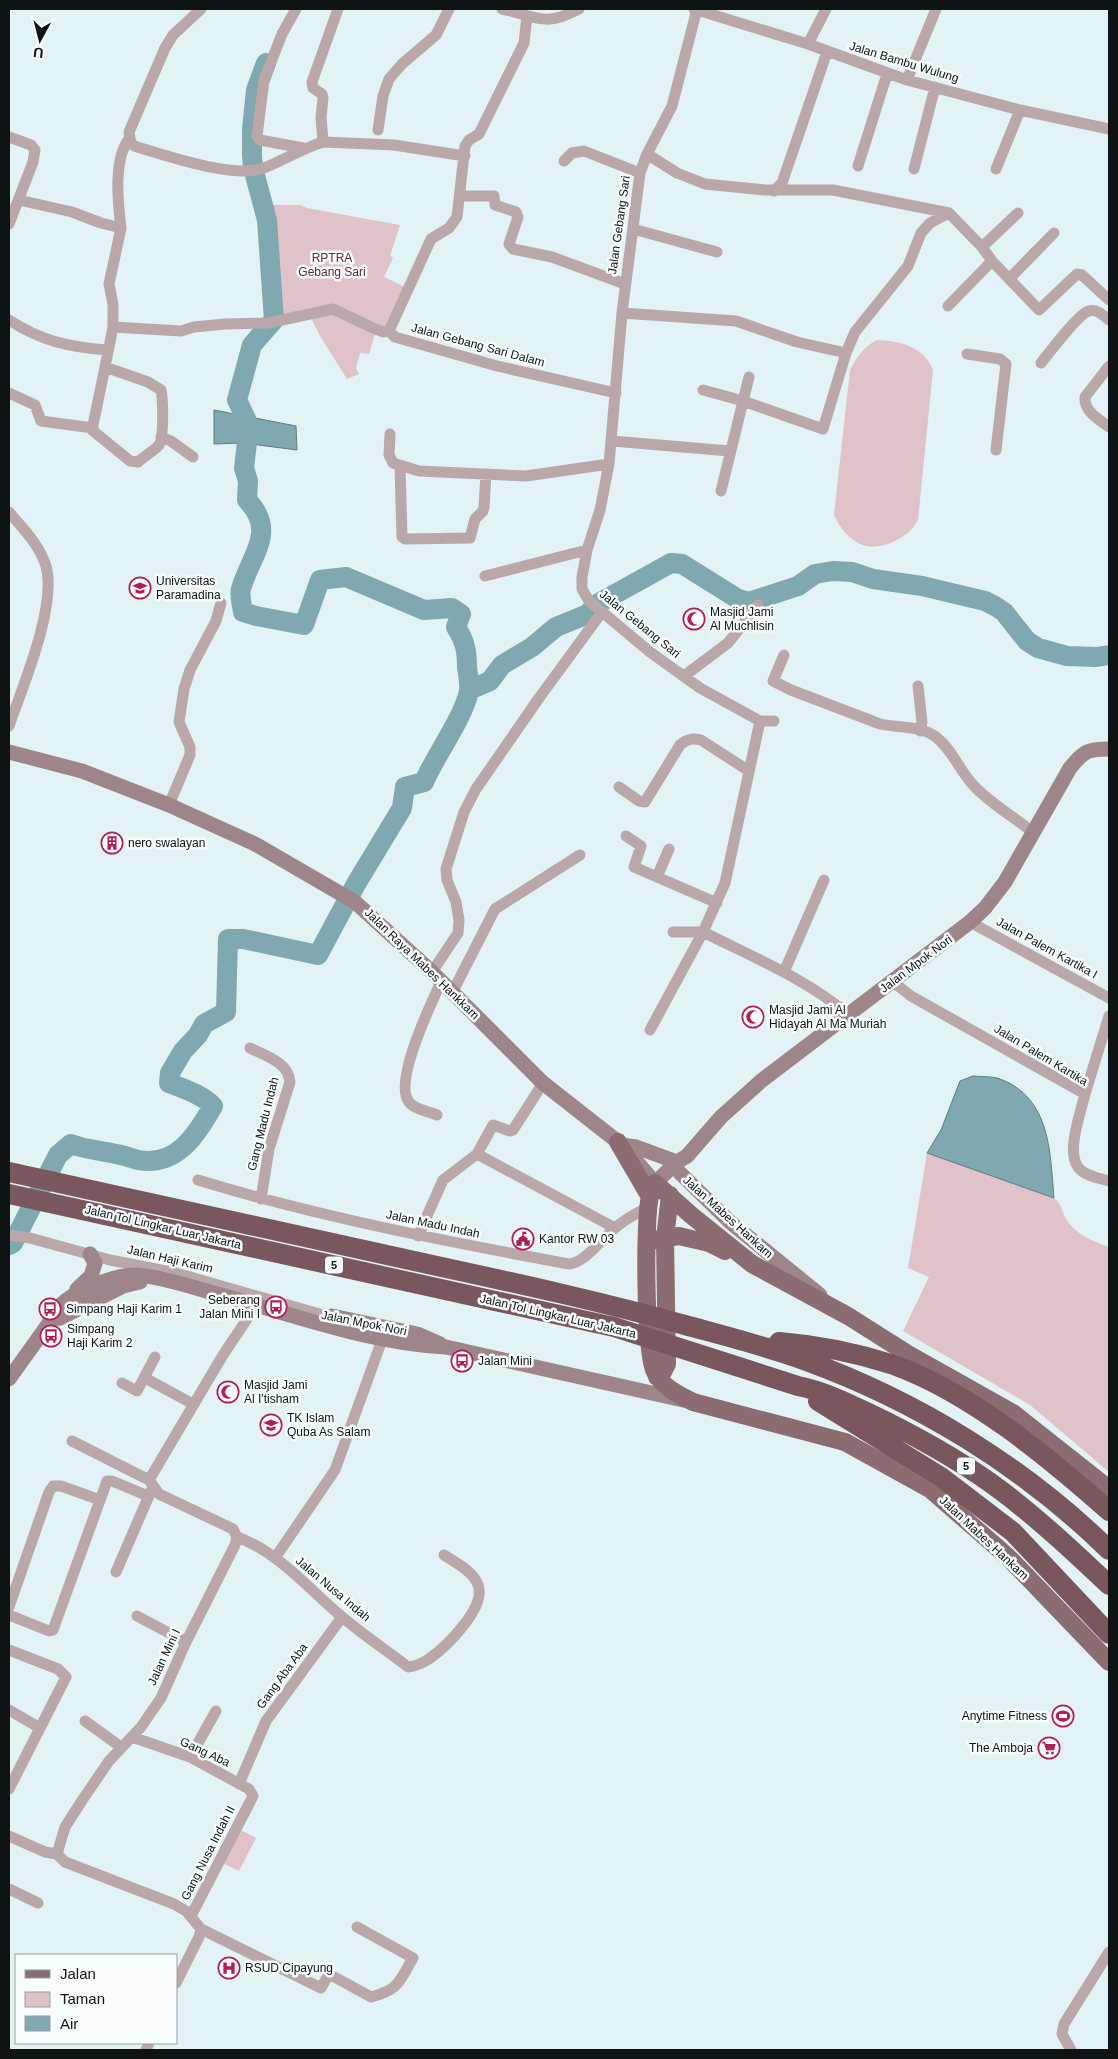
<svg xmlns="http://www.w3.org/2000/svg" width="1118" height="2059" font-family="Helvetica,sans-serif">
<rect width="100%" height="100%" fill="#e3f2f4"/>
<path fill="#e0c3c8" d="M270 205H300L307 208 400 225 390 256 393 258 384 277 405 287 386 329 376 331 369 354 360 353 356 368 359 374 347 379 320 336 307 310 277 317 274 238Z
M877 340C899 341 924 346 933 370L918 520C913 530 905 536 895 541 867 555 847 542 834 515L850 370C857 357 863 347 877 340Z
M927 1153 1054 1198C1064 1206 1061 1213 1068 1222 1079 1236 1093 1241 1109 1247V1472L1030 1405 903 1331 929 1277 908 1268Z
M235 1827 256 1838 239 1871 218 1861Z"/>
<path fill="#7fa8b0" stroke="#5d7b81" d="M214 410 296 426 297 450 243 443 214 444Z
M973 1076C982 1077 992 1076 1000 1079 1051 1098 1050 1153 1054 1198L927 1153 941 1130 960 1081Z"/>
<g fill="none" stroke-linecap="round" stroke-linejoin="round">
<path stroke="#7fa8b0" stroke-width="20" d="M597 604 671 563 682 564 738 599 749 602 798 586 815 574 833 571 852 572 873 579 922 586 985 601 995 606 1004 612 1027 641 1038 648 1067 656 1097 657 1109 655
M469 690 490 681 502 665 532 647 556 627 588 614 593 608
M9 1245 13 1243 58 1155 71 1144C86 1150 100 1150 116 1154 123 1155 130 1158 138 1160 176 1167 196 1136 213 1106 201 1094 184 1089 169 1083L170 1073 183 1051 198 1035 204 1024 226 1012 228 939H243L318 955 356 884 402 808 405 787 424 782C436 754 463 719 469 691 470 684 468 675 467 667 467 651 465 641 456 627L461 614 452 608 424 610 346 577 320 580 304 625 256 616 243 612C242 604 239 596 241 589 250 556 278 532 247 500L248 481 244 468 249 425 237 400 252 345 274 320 267 220 253 168 252 155V129L256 90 266 63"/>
<path stroke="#b9a7aa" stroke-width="11" d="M201 9 173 35 165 48 129 132 131 144 137 147C169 156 233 179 264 168 284 160 301 149 323 142
M296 9 282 34 264 80 257 136 260 140 303 148
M338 9 312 82 313 88 322 94 323 98 321 117 323 142 394 145 465 156
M502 9C536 16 544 28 579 9
M694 9 808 44 907 80 1020 110 1109 129
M697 9 672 106 647 154 640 173 622 313 609 464 600 510 587 550 582 577V589L589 601 650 652 700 688 760 721 725 883 703 932C753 957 806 979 849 1015
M527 16 524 43 479 134 469 140 465 146 457 217 449 228 431 239 389 331 395 337 497 366 616 393
M808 44 826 9
M907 80 936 9
M378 130 383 96 389 79 402 64 436 35 449 9
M9 137 31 145 35 150 33 162 9 224
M647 154 677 173 705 184 765 190H833L949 213 982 247 992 261 1039 310 1077 274 1082 275 1109 300
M564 161 572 153 584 151 640 173
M858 166 887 74
M914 169 935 87
M996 169 1020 110
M774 191 782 183 827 52
M460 196H494L495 205 516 212 518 217 509 244 513 249 552 257 625 284
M19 200 72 212 101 223 121 228 109 284 113 304V327L105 367 148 382 161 390C163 399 164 438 159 445 154 451 144 456 138 462L130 461 92 430 105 367
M121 228C118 204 113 159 129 139
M633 229 717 252
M982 247 1018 213
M1009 279 1054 233
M948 306 992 261
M622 313 736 321 797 342 846 353
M9 320C41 341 69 347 107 350
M113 327 181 331 194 327 225 324 268 323 333 309 371 327 383 332 389 331
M967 354 1000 359 1006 364 996 450
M1041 363C1049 353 1079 313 1089 311 1097 309 1103 315 1109 320
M1109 366 1085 397C1084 412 1099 419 1109 427
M703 390 743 401 823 429 846 353 855 332 908 266 921 233 930 223 949 213
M9 393 35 405 41 421 93 428
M390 434 389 455 393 463 419 471 526 476 609 464
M161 437 171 441 193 457
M612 441 730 451
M400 466 402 537 405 539 470 538 475 519 483 511 484 507 486 474
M721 491 749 377
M9 512C23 529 39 544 46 566 57 606 23 686 9 726
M485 576 587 550
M784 655 773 681 791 690 880 724C898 728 920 725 936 737 954 751 960 773 976 788 993 805 1015 818 1034 833
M684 676 728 643 758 605
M918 686 922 722 920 731
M760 721H774
M619 787 639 801 645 802 680 745C687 739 692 738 701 740L749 771
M169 805 190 755V747L179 722 184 689 190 670 216 621 221 603
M626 836 641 846 634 867 717 903
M657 877 669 849
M970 922 1109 998
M432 972 458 933 459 920 456 902 447 880 446 869 464 812 476 789 539 698 602 612
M784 972 824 880
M893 982 911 996 1085 1094C1081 1112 1066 1151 1078 1167 1084 1176 1099 1178 1109 1181
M452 993 495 909 580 855
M650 1030 703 932H673
M250 1048C266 1056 288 1062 290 1082L269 1149 261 1199
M1085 1094 1109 1016
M437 1115C429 1112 414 1109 409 1102 393 1082 431 1004 441 982
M477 1154 615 1228
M198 1180C319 1217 444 1241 569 1264 585 1263 602 1238 615 1228 625 1219 637 1213 648 1207
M9 1235 30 1238 110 1260 176 1273 323 1315
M418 1236 443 1180 477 1154 493 1125 510 1131 513 1130 543 1083
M145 1378 193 1404
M122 1383 137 1391 155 1357
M72 1441 149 1480
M237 1537C277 1551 309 1589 341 1616 362 1634 386 1650 408 1667 415 1666 423 1663 429 1659 446 1647 487 1607 478 1585 473 1571 456 1563 444 1555
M275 1558 335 1470 382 1340
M116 1572 151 1491
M9 1607 49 1492 53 1486H61L100 1500
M9 1615 49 1631 53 1630 107 1481H112L148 1496
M137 1616 186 1642
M9 1650 58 1669 66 1677 9 1789
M9 1710 40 1728
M85 1721 121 1747
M132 1737 190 1757 249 1789 253 1796 191 1916
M190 1757 216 1711
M239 1784 266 1721 342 1617
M9 1836 45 1852 57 1854
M57 1854 65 1827 83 1799 109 1761 141 1727 161 1698 186 1642 235 1545 237 1537 233 1529 159 1494 149 1480 223 1355 257 1304
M57 1854 65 1862 174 1904 186 1911 201 1929 199 1937 176 1983
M9 1889 38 1903
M201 1929 321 1988 329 1974 371 1997C399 1990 399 1982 413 1958L357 1927
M146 2050 149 2043
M1071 2050 1062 2034 1064 2024 1109 1952"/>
<path stroke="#9e8589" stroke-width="15" d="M9 752 82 771 169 805 255 844 355 902 432 972 543 1083 622 1145 655 1183 677 1162 687 1156 721 1117 761 1081 970 922 985 908 1005 882 1070 768C1084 751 1087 749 1109 749
M622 1145 636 1147 677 1162
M680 1173 730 1222 820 1295
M77 1289 91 1276 95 1263 90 1254
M332 1316 417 1334 440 1344
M52 1319 60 1318 123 1286 140 1282
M9 1379 52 1319C58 1295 112 1275 135 1275 155 1275 193 1287 213 1293 290 1313 366 1343 446 1347L683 1400"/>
<path stroke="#8a6c71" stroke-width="18" d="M618 1142 650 1197
M654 1240 679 1236 709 1243 725 1251
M657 1377 662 1374 667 1364 665 1238 670 1195
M1109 1489 1013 1413 908 1354 848 1316 752 1264 691 1215 655 1183C654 1187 651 1192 650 1197 644 1220 645 1354 655 1372 662 1387 679 1395 693 1402L845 1442 930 1489 1007 1556 1109 1662"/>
<path stroke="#79575d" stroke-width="20" d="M9 1172C151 1204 294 1234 437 1266 520 1284 603 1302 685 1325 725 1336 765 1346 804 1360 917 1401 1023 1466 1109 1550
M9 1194 614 1327 798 1386C828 1392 855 1407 883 1420 925 1441 966 1464 1003 1492 1041 1521 1075 1553 1109 1585
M779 1342C817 1345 857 1353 894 1365 971 1393 1048 1457 1109 1511
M818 1401 941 1477 1013 1532 1109 1634"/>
</g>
<defs>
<g id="university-ring" transform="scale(1.125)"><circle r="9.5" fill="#f7fdfe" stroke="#b12053" stroke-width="1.5"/><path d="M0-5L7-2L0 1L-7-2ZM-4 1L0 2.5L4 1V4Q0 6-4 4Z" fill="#b12053"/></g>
<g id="mosque-ring" transform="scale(1.125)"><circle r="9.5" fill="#f7fdfe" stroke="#b12053" stroke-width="1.5"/><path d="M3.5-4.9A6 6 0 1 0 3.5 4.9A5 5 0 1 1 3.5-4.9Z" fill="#b12053"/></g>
<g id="building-ring" transform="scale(1.125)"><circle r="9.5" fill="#f7fdfe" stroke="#b12053" stroke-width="1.5"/><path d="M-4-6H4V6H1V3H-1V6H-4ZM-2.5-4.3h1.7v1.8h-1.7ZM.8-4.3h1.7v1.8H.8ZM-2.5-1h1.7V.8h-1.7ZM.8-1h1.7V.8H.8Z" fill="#b12053"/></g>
<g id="civic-ring" transform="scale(1.125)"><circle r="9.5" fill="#f7fdfe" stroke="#b12053" stroke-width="1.5"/><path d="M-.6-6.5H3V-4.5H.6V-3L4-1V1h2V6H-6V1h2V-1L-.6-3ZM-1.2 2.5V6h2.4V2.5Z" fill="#b12053"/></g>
<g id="bus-ring" transform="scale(1.125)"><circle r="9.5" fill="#f7fdfe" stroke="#b12053" stroke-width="1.5"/><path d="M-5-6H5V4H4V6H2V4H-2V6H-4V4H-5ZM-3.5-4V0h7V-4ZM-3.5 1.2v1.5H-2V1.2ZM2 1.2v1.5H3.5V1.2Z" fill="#b12053"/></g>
<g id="school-ring" transform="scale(1.125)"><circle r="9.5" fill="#f7fdfe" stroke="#b12053" stroke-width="1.5"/><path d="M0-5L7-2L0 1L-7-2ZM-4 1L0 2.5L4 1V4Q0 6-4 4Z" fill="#b12053"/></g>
<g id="stadium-ring" transform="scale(1.125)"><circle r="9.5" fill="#f7fdfe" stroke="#b12053" stroke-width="1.5"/><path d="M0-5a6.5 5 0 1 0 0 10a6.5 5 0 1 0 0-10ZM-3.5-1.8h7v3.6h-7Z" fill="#b12053"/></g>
<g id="supermarket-ring" transform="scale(1.125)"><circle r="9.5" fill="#f7fdfe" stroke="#b12053" stroke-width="1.5"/><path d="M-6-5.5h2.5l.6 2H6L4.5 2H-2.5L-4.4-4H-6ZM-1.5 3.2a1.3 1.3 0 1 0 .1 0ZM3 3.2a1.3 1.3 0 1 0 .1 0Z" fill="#b12053"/></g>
<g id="hospital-ring" transform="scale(1.125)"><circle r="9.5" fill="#f7fdfe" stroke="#b12053" stroke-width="1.5"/><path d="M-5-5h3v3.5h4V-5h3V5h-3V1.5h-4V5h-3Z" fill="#b12053"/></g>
</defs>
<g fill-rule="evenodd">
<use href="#university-ring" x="140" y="588"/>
<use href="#mosque-ring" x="694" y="619"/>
<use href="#building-ring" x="112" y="843"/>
<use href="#mosque-ring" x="753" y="1017"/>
<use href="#civic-ring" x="523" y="1239"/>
<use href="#bus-ring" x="276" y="1307"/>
<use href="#bus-ring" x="50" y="1309"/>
<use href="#bus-ring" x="51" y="1336"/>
<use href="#bus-ring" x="462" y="1361"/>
<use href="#mosque-ring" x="228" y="1392"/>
<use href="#school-ring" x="271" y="1425"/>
<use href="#stadium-ring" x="1063" y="1716"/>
<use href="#supermarket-ring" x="1049" y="1748"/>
<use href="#hospital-ring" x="229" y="1968"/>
</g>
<g text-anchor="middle" stroke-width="5" stroke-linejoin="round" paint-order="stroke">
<g fill="#f7fdfe" stroke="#54595a" stroke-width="1">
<rect x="325" y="1256.5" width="18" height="17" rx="4"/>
<rect x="957" y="1457.5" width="18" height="17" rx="4"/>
</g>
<g font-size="11" font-weight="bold" fill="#0e1314">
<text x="334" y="1269">5</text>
<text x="966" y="1470">5</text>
</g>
<g font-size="12" fill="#0e1314" stroke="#f7fdfe">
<text transform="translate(904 62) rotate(17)" y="4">Jalan Bambu Wulung</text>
<text transform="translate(619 225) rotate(-82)" y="4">Jalan Gebang Sari</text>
<text transform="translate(478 345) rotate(15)" y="4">Jalan Gebang Sari Dalam</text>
<text transform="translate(640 624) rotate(39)" y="4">Jalan Gebang Sari</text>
<text transform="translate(1047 948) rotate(29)" y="4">Jalan Palem Kartika I</text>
<text transform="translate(422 964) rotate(44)" y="4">Jalan Raya Mabes Hankkam</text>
<text transform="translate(916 964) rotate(-37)" y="4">Jalan Mpok Nori</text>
<text transform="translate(1041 1055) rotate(31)" y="4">Jalan Palem Kartika</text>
<text transform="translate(263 1124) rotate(-76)" y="4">Gang Madu Indah</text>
<text transform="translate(728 1217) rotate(42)" y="4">Jalan Mabes Hankam</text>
<text transform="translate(433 1224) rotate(12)" y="4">Jalan Madu Indah</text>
<text transform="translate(163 1227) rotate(13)" y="4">Jalan Tol Lingkar Luar Jakarta</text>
<text transform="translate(170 1259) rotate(13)" y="4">Jalan Haji Karim</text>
<text transform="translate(558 1316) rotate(13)" y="4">Jalan Tol Lingkar Luar Jakarta</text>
<text transform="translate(364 1323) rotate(11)" y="4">Jalan Mpok Nori</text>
<text transform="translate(984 1538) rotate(43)" y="4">Jalan Mabes Hankam</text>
<text transform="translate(333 1589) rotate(40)" y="4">Jalan Nusa Indah</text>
<text transform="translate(164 1657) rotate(-65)" y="4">Jalan Mini I</text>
<text transform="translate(282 1676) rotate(-54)" y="4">Gang Aba Aba</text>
<text transform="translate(205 1752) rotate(25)" y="4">Gang Aba</text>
<text transform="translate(208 1853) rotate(-63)" y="4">Gang Nusa Indah II</text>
</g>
<g font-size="12" fill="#5d2a36" stroke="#f7fdfe">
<text x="332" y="262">RPTRA<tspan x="332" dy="14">Gebang Sari</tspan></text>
</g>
<g font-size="12" fill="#0e1314" stroke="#f7fdfe" text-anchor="start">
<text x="156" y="585">Universitas<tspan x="156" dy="14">Paramadina</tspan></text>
<text x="710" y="616">Masjid Jami<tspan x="710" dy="14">Al Muchlisin</tspan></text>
<text x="128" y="847">nero swalayan</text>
<text x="769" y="1014">Masjid Jami Al<tspan x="769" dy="14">Hidayah Al Ma Muriah</tspan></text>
<text x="539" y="1243">Kantor RW 03</text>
<text x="260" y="1304" text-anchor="end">Seberang<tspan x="260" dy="14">Jalan Mini I</tspan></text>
<text x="66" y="1313">Simpang Haji Karim 1</text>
<text x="67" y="1333">Simpang<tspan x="67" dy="14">Haji Karim 2</tspan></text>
<text x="478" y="1365">Jalan Mini</text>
<text x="244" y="1389">Masjid Jami<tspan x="244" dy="14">Al I'tisham</tspan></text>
<text x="287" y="1422">TK Islam<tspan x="287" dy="14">Quba As Salam</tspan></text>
<text x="1047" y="1720" text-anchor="end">Anytime Fitness</text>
<text x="1033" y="1752" text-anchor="end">The Amboja</text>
<text x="245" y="1972">RSUD Cipayung</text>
</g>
</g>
<rect width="1118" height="2059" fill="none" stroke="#0e1314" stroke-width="20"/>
<rect x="15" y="1954" width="162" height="90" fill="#f7fdfe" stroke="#9a9fa0"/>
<rect x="25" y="1970" width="25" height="8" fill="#8a6c71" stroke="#9a9fa0"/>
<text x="60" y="1979" font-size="15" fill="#0e1314">Jalan</text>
<rect x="25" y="1992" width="25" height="15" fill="#e0c3c8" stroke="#9a9fa0"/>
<text x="60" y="2004" font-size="15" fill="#0e1314">Taman</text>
<rect x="25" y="2016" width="25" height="15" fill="#7fa8b0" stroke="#9a9fa0"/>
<text x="60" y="2029" font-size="15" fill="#0e1314">Air</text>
<g transform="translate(40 40) rotate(187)" stroke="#f7fdfe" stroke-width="4" paint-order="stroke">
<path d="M0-4L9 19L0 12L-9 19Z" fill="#0e1314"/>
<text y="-8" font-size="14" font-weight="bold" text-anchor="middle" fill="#0e1314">U</text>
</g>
</svg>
